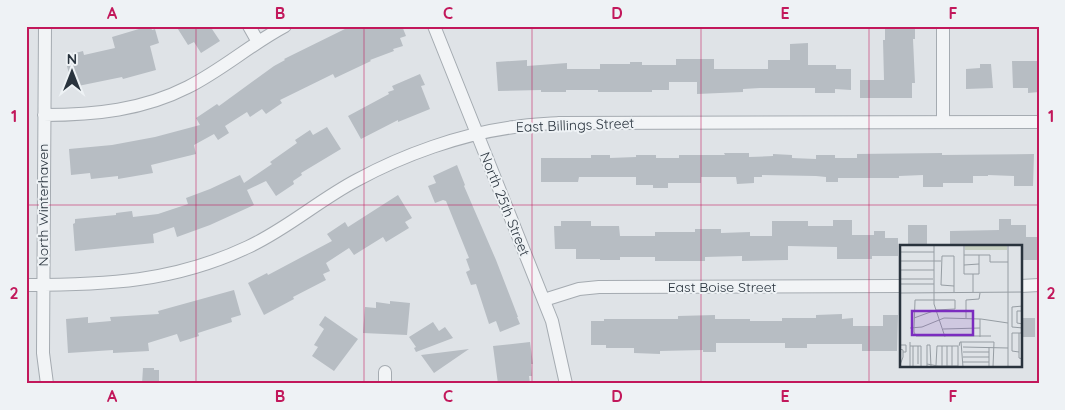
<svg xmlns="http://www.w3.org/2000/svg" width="1065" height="410" font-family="Quicksand,sans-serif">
<rect width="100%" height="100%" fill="#dfe3e7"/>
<path fill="#b7bdc3" d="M149 26H151L152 30 155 29 159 43 150 46 156 70 123 79 122 77 78 86 77 80 71 82 67 66H71L68 55 83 51 84 55 115 48 112 37Z
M176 26H210L220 41 201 53 194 42 188 45Z
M351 26H402L406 36 400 38 403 46 393 49 394 51 370 60 371 61 335 78 333 74 280 100 282 103 266 114 262 109 250 117 247 112 225 126 229 133 218 140 214 134 194 145 196 154 151 165 153 173 118 179V176L91 179 90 173 71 175 69 149 112 145 155 137 200 125 196 118 217 104 219 106 274 66 285 60 284 59Z
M885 26H915V39H913L915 83H912V98H860V80H884L883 40H885Z
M808 43V65H836V69H851V90L835 89V93H815V88H760L743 89V92L697 94V82H669V90H652V92H598V90H566V92H541V90L498 91 496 62 527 60V66L567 63V69H600V64H630V62H642V65H676V59H714V69H768V60H790V44Z
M1012 61H1038L1039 92 1028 93V88H1013Z
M980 64H991L993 88 966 89V69L980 68Z
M420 74 425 85 421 86 430 109 398 122V120L361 139 348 116 389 94 388 92 394 90 392 86Z
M327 127 341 149 301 173 302 175 293 181 294 184 276 196 266 181 247 190 254 205 210 225 177 237 174 227 153 234 154 243 75 251 73 224 75 223V219L116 215V213L132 211 133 217 158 214 188 204 186 198 210 189 240 175 244 183 272 164 270 162 297 143 295 140 310 130 313 135Z
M724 153H749V157L773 156V154L792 155V158L816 159V155H835V158H857V154L942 153V155L1034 154 1033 186H1014V176L988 175V176H973V183H943V187H923V175L899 176V178H838V182H826V177L816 176 762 175V177H754V183L737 184 736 177H701V183H668V188H653V185H636V177H579L578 182H541V158H591V155H610V158L636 157V155H656V158H679V155H725Z
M457 165 465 185 464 186 496 260 518 317H517L520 324 500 332 496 321 489 324 476 284 471 285 466 272 470 270 466 259 469 258 446 201 443 200 435 203 428 186 436 183 433 176Z
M398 195 412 218 405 222 409 228 386 242 383 237 354 255 349 248 326 263 330 271 323 274 326 280 293 297 294 299 264 315 248 283 267 273 268 275 332 241 327 234 345 222 348 227Z
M999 219H1011V225H1026V237H1038V260H1021V246H950V231L999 230Z
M833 220H852V235H874V231H885V238H898V256H872V259H837V247L788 246V260L742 261V256L705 257V261H655V257H620V260H600V259H576V249H555L554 226H561V221H591V226H619L620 236H655V232H695V229H721V233L750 232V236H772V221H808V226H833Z
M908 225H927V246H908Z
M234 290 241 315 231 318 232 322 198 333 199 336 180 342 177 334 148 343 149 351 113 353V350L68 353 66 319 88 317V323L111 321 110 317 159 314 158 311Z
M390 301 410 303 407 335 363 333 365 307 376 308V302L390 304Z
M842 314V319L853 318V326H883V315H898L897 351H862V344H807V348H785V343H716V352H703V350L660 351V354L634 353V348H606V345H591V321H604V319H678V316L715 315V319H750V321H782V318H816V315Z
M325 316 358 339 334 371 312 356 318 347 314 345 324 329 319 325Z
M1021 318H1035V337H1021Z
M433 322 439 331 445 327 453 338 416 352 414 348 416 347 409 337Z
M530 342 533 364H531L532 376H529L530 384H498L493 346Z
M469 349 434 373 421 355Z
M143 368H154V370H159V384H142Z"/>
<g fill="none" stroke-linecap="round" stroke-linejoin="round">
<g stroke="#a5abb1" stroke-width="14">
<path id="minor" d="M45 26 43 353 47 384
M249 26 258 42
M434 26 552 321 566 384
M943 26V122
M44 115C95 115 143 110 188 87 222 70 251 44 285 26
M26 285C106 285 174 282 248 247 287 229 319 200 357 180 403 155 461 134 514 127 529 124 544 124 559 123L1039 122
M1021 286 1039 285
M544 300 579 289 599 287 901 286
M385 372V384"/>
</g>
<use href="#minor" stroke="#f2f4f6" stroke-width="12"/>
</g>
<path fill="none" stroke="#c2185b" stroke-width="1" stroke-opacity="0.55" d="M196 26V384M364 26V384M532 26V384M701 26V384M869 26V384M26 205H1039"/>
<g text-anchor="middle" stroke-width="4" stroke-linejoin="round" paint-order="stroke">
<g font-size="14" fill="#29333d" stroke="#eef2f5">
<text transform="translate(575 125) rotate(-2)" y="5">East Billings Street</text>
<text transform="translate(505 204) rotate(68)" y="5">North 25th Street</text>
<text transform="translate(43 205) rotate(-90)" y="5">North Winterhaven</text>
<text x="722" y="292">East Boise Street</text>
</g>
</g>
<g transform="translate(900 245)">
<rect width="122" height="122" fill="#dfe3e7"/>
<path d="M65 0H107V5H65Z" fill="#c7d0c1"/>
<path fill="none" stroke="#969da3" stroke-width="1" d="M34 0V59L45 92M64 0V29H79V10M0 7H34M64 10H90V17H108M0 16H41M64 20 79 19M0 25H34M0 34H33M0 39H34M54 47V11H42L41 40 54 41M73 47V29M0 48 123 47M123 61 112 62V82L123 83M123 66H117V78L123 79M14 73 36 65 55 64V55H15V56L14 83V87L16 91H91M66 73V55L79 54 80 48M80 74V92M10 83 22 82 44 73 81 74 108 78M43 84 80 83M119 88V113L123 114M61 97 63 122M0 100H6V107H3M10 101H21V122M59 101 60 97H94L93 122M63 102 108 103M0 104 3 105V112L0 120M63 107H89M119 107 112 106V88H123M63 112H89M63 117H89M18 119V101M27 119 38 121H58V101H37L36 120M42 121V101M47 121V101M52 121V101M10 122V97M13 122V101M27 122V100H30L31 122M59 122H93M89 122V102M108 122V0"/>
<path fill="#7b2cbf" fill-opacity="0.15" stroke="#7b2cbf" stroke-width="2.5" d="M12 66H73V90H12Z"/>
<rect width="122" height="122" fill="none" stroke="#29333d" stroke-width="2.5"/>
</g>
<rect width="1065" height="410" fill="none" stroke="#eef2f5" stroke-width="55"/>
<g transform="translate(72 72)" stroke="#eef2f5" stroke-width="4" paint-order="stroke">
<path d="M0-4L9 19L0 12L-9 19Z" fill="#29333d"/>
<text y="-8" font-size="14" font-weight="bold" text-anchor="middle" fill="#29333d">N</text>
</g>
<rect x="28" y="28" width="1010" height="354" fill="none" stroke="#c2185b" stroke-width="2"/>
<g font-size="16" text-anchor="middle" font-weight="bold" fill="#c2185b">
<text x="112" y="19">A</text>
<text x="280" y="19">B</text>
<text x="448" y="19">C</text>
<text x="617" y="19">D</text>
<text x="785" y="19">E</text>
<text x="953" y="19">F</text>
<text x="14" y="122">1</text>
<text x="1051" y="122">1</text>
<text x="14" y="299">2</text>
<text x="1051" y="299">2</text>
<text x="112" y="402">A</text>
<text x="280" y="402">B</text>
<text x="448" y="402">C</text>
<text x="617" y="402">D</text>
<text x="785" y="402">E</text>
<text x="953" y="402">F</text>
</g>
</svg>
